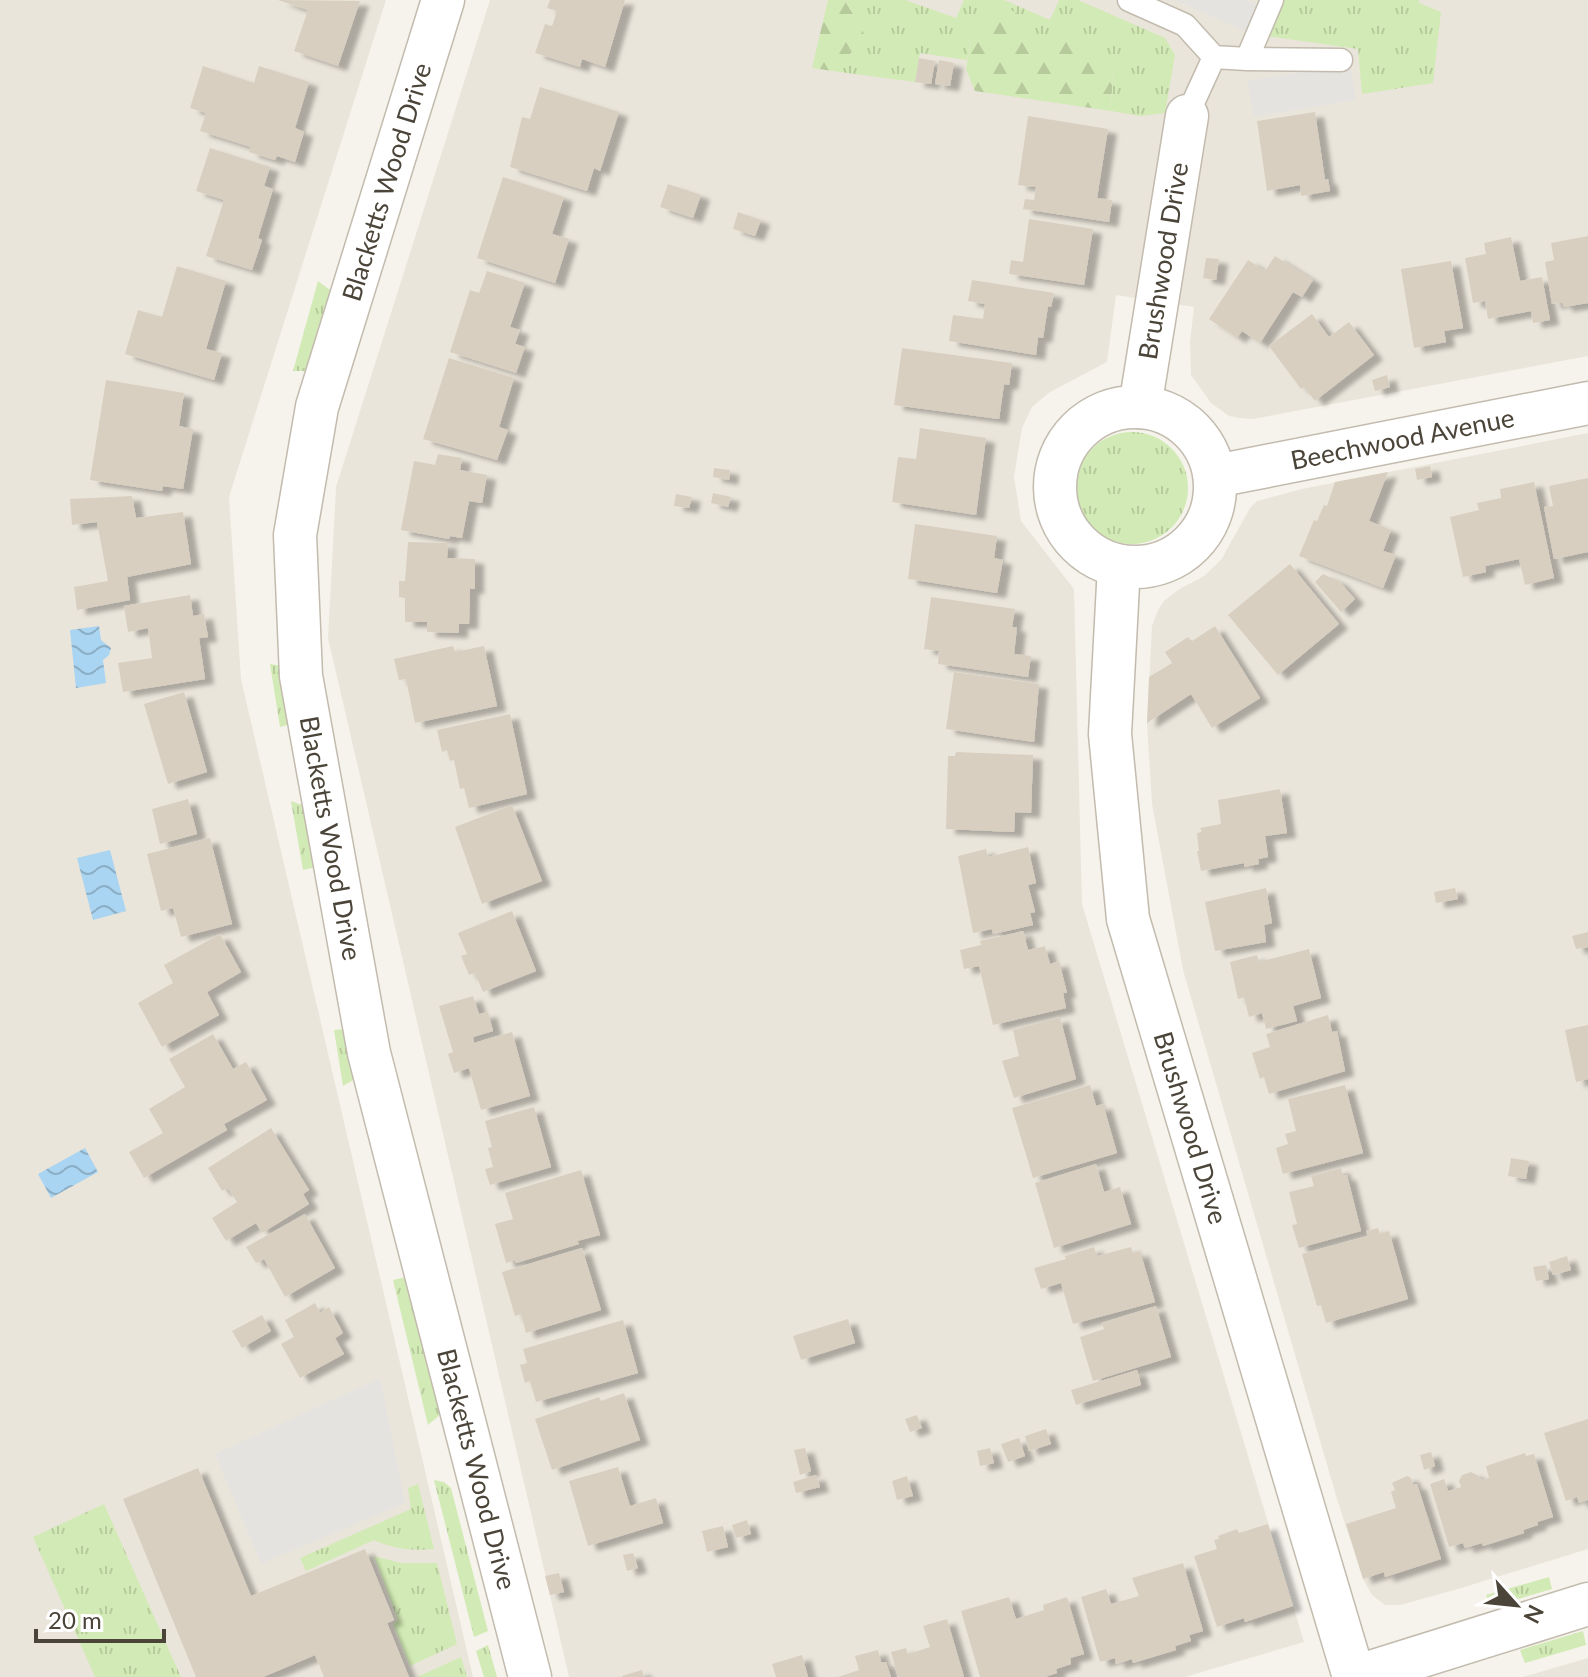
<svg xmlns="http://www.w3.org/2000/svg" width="1588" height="1677" font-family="Lato,sans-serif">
<defs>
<pattern id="grass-tufts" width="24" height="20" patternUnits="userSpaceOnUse" patternTransform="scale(2)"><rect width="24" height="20" fill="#d2eab5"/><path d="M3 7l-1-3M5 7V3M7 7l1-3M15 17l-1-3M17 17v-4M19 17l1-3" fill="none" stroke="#b6ca9c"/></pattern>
<pattern id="forest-firs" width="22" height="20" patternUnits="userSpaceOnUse" patternTransform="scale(2)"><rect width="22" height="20" fill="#d2eab5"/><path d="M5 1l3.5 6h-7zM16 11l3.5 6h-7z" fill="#b6ca9c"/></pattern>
<pattern id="water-waves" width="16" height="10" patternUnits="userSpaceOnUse" patternTransform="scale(2)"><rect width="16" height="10" fill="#a9d4f2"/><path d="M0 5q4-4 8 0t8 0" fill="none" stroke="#8caec5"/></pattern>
<filter id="shadow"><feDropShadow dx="9" dy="5" stdDeviation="2" flood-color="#0004"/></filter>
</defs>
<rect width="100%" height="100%" fill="#f6f3ec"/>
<path fill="#eae5da" d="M0 0H386L229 497 241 679 473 1677H0Z
M490 0H1588V356L1253 419 1239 418 1229 416 1211 403 1191 375 1190 342 1194 307 1116 295 1107 362 1050 392 1032 407 1022 428 1014 477 1021 521 1074 589 1082 904 1304 1642 1185 1677H569L328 638 336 487Z
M1588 433V1549L1458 1589 1400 1605H1385L1372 1595 1363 1579 1337 1499 1183 970 1152 804 1147 723 1152 626 1158 610 1164 601 1178 590 1204 576 1221 560 1250 508 1257 501 1302 489Z
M1588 1658V1677H1523Z"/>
<path fill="url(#grass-tufts)" d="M847 0H905L956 18 964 0H1004L1050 20 1059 0H1078L1165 38 1175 55 1165 113 1141 116 1111 111 1113 66 1038 48 1016 12 973 27 967 60 920 53 915 82 840 72 849 55 865 38 862 28 846 3Z
M1281 0H1419V3L1441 12 1433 83 1362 94 1358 49 1266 36Z
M318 281 330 290 305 371H293Z
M1076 488a56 56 0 1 1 112 0a56 56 0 1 1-112 0Z
M270 664 283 666 291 724 280 727Z
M291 801 305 806 316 867 303 870Z
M344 1029 355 1079 343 1086 334 1030Z
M406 1277 441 1414 428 1425 393 1280Z
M434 1480 444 1482 451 1488 488 1631 474 1637Z
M418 1484 434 1549C412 1551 394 1549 374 1540L306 1571 300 1558 411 1509 408 1488Z
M104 1504 181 1677H95L33 1537Z
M374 1556 401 1563H437L457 1644 410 1666 393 1624 398 1620Z
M1549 1577 1552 1589 1491 1607 1486 1595Z
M1583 1631 1586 1645 1525 1663 1520 1650Z
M488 1645 497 1677H484L476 1651Z
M461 1657 467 1677H417Z"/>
<path fill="url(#forest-firs)" d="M828 0H847L846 3 862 28 865 38 849 55 840 72 812 68Z
M996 5 1016 12 1038 48 1083 38 1113 66 1111 111 975 91 966 69 973 27Z"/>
<path fill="#e5e3e0" d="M1175 0H1246L1258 5 1247 32Z
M1350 64 1356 100 1254 117 1247 81Z
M380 1378 405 1503 261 1564 215 1454Z"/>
<path fill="url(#water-waves)" d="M99 626 101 640 111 648 109 655 103 660 106 683 76 688 70 630Z
M110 850 126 911 93 920 77 858Z
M85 1148 98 1172 51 1198 38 1174Z"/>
<path fill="#d8cfc1" filter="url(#shadow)" d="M278 0 360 1 338 66 294 51 308 10Z
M550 0H625L605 67 582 59 580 67 535 53 545 24 552 26 557 11 547 8Z
M919 58 935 61 931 84 915 82Z
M939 60 954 63 950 86 935 84Z
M203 66 254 83 259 66 309 82 295 128 304 132 295 162 277 156 275 160 249 152 251 147 200 131 206 113 190 108Z
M540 87 619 112 600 171 594 168 587 191 510 167 522 117 530 119Z
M1315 112 1325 180 1328 179 1330 191 1301 196 1300 185 1267 191 1257 121Z
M1028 116 1108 129 1097 198 1112 200 1109 222 1023 209 1025 199 1034 200 1036 187 1018 185Z
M210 148 270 167 264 186 273 189 258 238 262 240 252 270 206 256 224 200 196 191Z
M503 177 564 197 552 234 569 239 555 283 477 258Z
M668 184 701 195 693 218 660 207Z
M738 212 761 220 755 236 733 229Z
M1029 219 1093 229 1084 285 1009 274 1011 260 1023 262Z
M1588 236V303L1564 307 1562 302 1552 304 1545 262 1554 260 1551 243Z
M1511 237 1520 281 1542 277 1550 320 1533 323 1531 311 1488 319 1485 301 1473 303 1465 258 1486 254 1484 243Z
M1275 256 1313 280 1302 297 1293 292 1260 343 1242 331 1237 338 1209 319 1248 260 1265 271Z
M1206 258 1219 259 1216 280 1203 278Z
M1451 261 1463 328 1444 331 1446 342 1414 348 1401 269Z
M177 266 226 281 206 349 222 353 214 380 125 354 138 310 162 317Z
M487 271 525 283 510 327 520 330 515 344 525 347 516 373 450 352 470 290 479 293Z
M972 280 1054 293 1051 307 1048 306 1043 338 1038 337 1036 355 949 341 953 315 983 319 985 304 968 301Z
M1312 314 1329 337 1349 322 1374 355 1315 401 1304 387 1301 389 1269 346Z
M902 348 1012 363 1009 385 1004 384 999 419 894 405Z
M449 358 514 378 499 427 508 430 497 460 423 439Z
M1387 375 1390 387 1375 391 1372 380Z
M106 380 184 393 179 426 193 429 183 489 163 486 162 491 90 480Z
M920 428 986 438 976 515 892 502 898 457 916 459Z
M438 454 462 458 460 470 487 475 482 503 469 501 462 538 450 536 449 539 401 530 414 461 435 465Z
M1430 466 1432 477 1417 480 1415 469Z
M714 468 730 470 729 480 713 477Z
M1388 472 1369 521 1391 530 1383 551 1396 555 1383 588 1299 556 1314 520 1317 521 1324 505 1327 506 1335 482Z
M1588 478V552L1554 559 1544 507 1553 506 1549 486Z
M1534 482 1554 578 1525 585 1519 559 1485 566 1486 572 1463 577 1450 517 1479 510 1477 503 1501 498 1500 489Z
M713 493 731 497 728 507 711 503Z
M676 494 692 497 689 508 674 506Z
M132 496 136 518 183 512 191 564 127 577 130 600 77 610 74 587 108 581 97 522 72 525 70 499Z
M915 524 997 536 994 558 1003 560 997 593 908 579Z
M408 542 448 543 447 558 475 559V589H470L469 624H459V633L427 632V622H405V598L399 597V581H405Z
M1290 564 1339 624 1278 675 1228 615Z
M1323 574 1339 581 1355 599 1341 612 1315 582Z
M190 595 193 616 204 614 208 637 199 638 205 679 123 692 118 663 152 658 148 628 128 632 124 606Z
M931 597 1015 609 1012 627H1017L1014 654 1031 656 1028 677 938 664 939 651 924 649Z
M1215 626 1260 698 1212 728 1191 694 1147 723 1149 677 1172 663 1165 652 1188 637 1192 641Z
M453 646 455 652 484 646 497 706 415 723 406 679 399 680 394 659Z
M954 672 1039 684 1034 742 946 729Z
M184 692 207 772 168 784 144 704Z
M510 714 527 794 469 808 464 788 460 789 454 760 450 761 447 750 442 752 437 730Z
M956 752 1033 755 1031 813 1015 812 1014 832 946 829 948 756H955Z
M1280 789 1287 833 1265 836 1268 857 1258 859 1259 864 1244 867V863L1201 871 1197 851H1199L1197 833 1202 832 1200 828 1221 824 1218 800Z
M188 799 197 834 160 844 152 809Z
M512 805 542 881 482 904 455 827Z
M210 838 232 924 181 937 173 908 161 911 147 854Z
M1028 847 1036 883 1028 885 1035 912 1030 913 1033 925 993 934 992 929 973 933 958 856 986 849 988 857Z
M1266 888 1272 923 1264 925 1266 942 1215 951 1205 902Z
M1455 888 1458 899 1436 903 1434 892Z
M512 911 536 971 483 992 475 973 469 975 461 956 467 954 458 933Z
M1023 931 1028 950 1045 946 1050 964 1059 961 1067 993H1063L1066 1008 993 1025 979 966 964 969 960 950 981 945 980 941Z
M1588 932V947L1576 949 1572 936Z
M220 934 241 972 207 992 219 1015 162 1047 138 1003 173 983 164 965Z
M1309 949 1321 998 1293 1006 1297 1021 1266 1029 1262 1013 1249 1017 1244 997 1238 999 1230 962 1257 955 1259 962Z
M473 996 479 1014 488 1012 493 1031 473 1037 474 1043 512 1032 530 1096 481 1110 469 1068 454 1073 448 1054 453 1052 439 1006Z
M1328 1015 1332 1032 1337 1031 1345 1071 1269 1094 1264 1077 1260 1079 1252 1053 1270 1047 1266 1034Z
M1060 1017 1076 1079 1014 1098 1002 1061 1019 1056 1013 1030Z
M1588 1025V1079L1576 1082 1565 1030Z
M213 1034 233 1069 246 1062 267 1100 224 1124 227 1130 144 1178 129 1152 163 1133 149 1109 185 1087 169 1059Z
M1090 1085 1096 1106 1103 1104 1117 1153 1033 1178 1012 1108Z
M1345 1085 1363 1153 1283 1174 1276 1148 1288 1144 1285 1134 1296 1131 1288 1099Z
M534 1107 551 1167 490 1185 485 1169 493 1167 488 1148 492 1147 485 1121Z
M271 1128 309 1190 303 1194 309 1204 262 1233 256 1223 226 1241 212 1218 237 1202 228 1188 222 1191 208 1168Z
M1511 1158 1529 1161 1526 1179 1508 1176Z
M1096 1164 1104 1192 1120 1187 1131 1224 1054 1248 1035 1183Z
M1341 1168 1343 1176 1347 1175 1361 1231 1299 1248 1292 1225 1297 1224 1289 1192 1314 1186 1311 1176Z
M581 1170 600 1235 577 1241 579 1244 516 1263 515 1260 506 1263 495 1224 513 1219 505 1193Z
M305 1214 335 1268 285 1297 264 1259 256 1263 246 1247Z
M1378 1228 1380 1234 1389 1231 1408 1299 1326 1323 1321 1305 1317 1306 1302 1254 1368 1236 1366 1231Z
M1094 1247 1097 1256 1131 1247 1133 1253 1140 1251 1155 1302 1073 1324 1061 1283 1041 1289 1034 1268 1066 1259 1065 1256Z
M582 1248 601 1310 526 1333 521 1314 515 1316 502 1272Z
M1567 1256 1571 1270 1553 1275 1549 1262Z
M1546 1265 1549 1279 1536 1281 1533 1267Z
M315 1303 320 1313 329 1307 343 1333 335 1338 344 1354 300 1378 281 1344 294 1337 285 1320Z
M1156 1306 1171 1357 1093 1381 1080 1337 1104 1329 1102 1323Z
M262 1315 271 1331 242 1348 232 1331Z
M848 1319 855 1343 801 1360 793 1336Z
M623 1320 638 1373 536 1402 530 1381 525 1383 520 1365 527 1363 523 1349Z
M1137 1370 1141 1385 1076 1405 1071 1390Z
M624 1393 640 1440 552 1470 535 1419 599 1397 601 1401Z
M917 1415 922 1428 910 1432 905 1419Z
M1588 1419V1500L1579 1503 1577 1497 1566 1501 1544 1433Z
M1046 1429 1051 1444 1029 1451 1025 1436Z
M1019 1438 1025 1456 1008 1462 1001 1444Z
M805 1448 811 1471 800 1475 794 1450Z
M990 1448 994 1463 980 1466 977 1451Z
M1431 1452 1435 1466 1424 1470 1420 1455Z
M1525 1453 1526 1456 1534 1454 1553 1517 1537 1522 1538 1525 1523 1530 1524 1533 1483 1546 1482 1543 1465 1548 1463 1543 1449 1547 1430 1484 1444 1479 1448 1491 1461 1487 1459 1481 1462 1475 1471 1472 1479 1476 1481 1480 1489 1478 1486 1466Z
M618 1467 630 1506 656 1498 663 1523 588 1546 569 1481Z
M198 1468 251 1596 365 1549 394 1620 387 1623 409 1677H324L315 1655 263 1677H196L123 1499Z
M816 1475 820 1487 796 1493 793 1482Z
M907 1476 913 1496 897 1500 892 1481Z
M1407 1476 1411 1478 1413 1485 1417 1484 1441 1559 1385 1577 1384 1572 1363 1579 1346 1524 1396 1508 1391 1492 1395 1490 1392 1483Z
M747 1520 751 1534 736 1538 732 1525Z
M1268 1524 1293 1606 1245 1622 1244 1618 1217 1627 1194 1556 1217 1549 1214 1540 1219 1539 1218 1536 1237 1529 1239 1533Z
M723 1526 728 1547 707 1552 702 1531Z
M633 1553 638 1568 627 1571 623 1555Z
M1183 1563 1203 1631 1189 1635 1191 1641 1175 1646 1176 1650 1133 1663 1132 1659 1116 1664 1115 1658 1100 1662 1081 1597 1106 1589 1111 1604 1139 1596 1132 1578Z
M559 1573 564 1592 550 1595 545 1576Z
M1009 1597 1016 1619 1044 1610 1043 1605 1067 1597 1084 1654 1070 1658 1071 1664 1056 1669 1057 1673 1045 1677H980L961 1611Z
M947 1619 964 1677H898L891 1652 906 1648 908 1654 930 1647 923 1626Z
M878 1650 881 1662H886L891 1677H838L859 1670 855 1656Z
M802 1655 808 1677H776L772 1664Z
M642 1670 644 1677H622V1676Z"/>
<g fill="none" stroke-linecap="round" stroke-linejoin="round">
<g stroke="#c2bbae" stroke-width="25">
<path id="service" d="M1129 0 1185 25 1214 57 1187 116
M1214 57 1247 59 1272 0
M1247 59 1341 60"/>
</g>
<g stroke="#c2bbae" stroke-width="45">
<g id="minor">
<path id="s1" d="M443 0 317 407 295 535 301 676 369 1053 530 1677"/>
<path id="s2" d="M1140 407 1187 116"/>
<circle cx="1135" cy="487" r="80"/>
<path id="s3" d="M1216 476 1588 403"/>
<path id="s4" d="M1119 566 1110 734 1128 919 1354 1677"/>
<path d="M1355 1677 1588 1604"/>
</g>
</g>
<use href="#service" stroke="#fff" stroke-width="22"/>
<use href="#minor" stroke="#fff" stroke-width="42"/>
</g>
<g text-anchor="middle" stroke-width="6" stroke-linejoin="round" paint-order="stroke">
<g font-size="26" fill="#4b4439" stroke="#fff">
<text transform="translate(387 182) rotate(-73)" y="9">Blacketts Wood Drive</text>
<text dy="9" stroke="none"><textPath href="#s2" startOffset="148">Brushwood Drive</textPath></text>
<text dy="9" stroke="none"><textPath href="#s3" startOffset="190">Beechwood Avenue</textPath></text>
<text dy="9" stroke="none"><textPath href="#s1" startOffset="862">Blacketts Wood Drive</textPath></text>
<text dy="9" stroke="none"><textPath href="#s4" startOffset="572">Brushwood Drive</textPath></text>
<text dy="9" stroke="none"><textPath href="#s1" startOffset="1510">Blacketts Wood Drive</textPath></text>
</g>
</g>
<g transform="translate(1516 1605) rotate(117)" stroke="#ffffff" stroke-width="6" paint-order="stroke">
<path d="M0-6L14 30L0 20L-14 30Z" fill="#4b4439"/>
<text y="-12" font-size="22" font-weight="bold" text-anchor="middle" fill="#4b4439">N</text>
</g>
<path d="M36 1629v12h128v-12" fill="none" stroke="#4b4439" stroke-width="4"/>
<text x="48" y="1629" font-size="24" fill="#4b4439" stroke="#ffffff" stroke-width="6" paint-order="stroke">20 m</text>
</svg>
